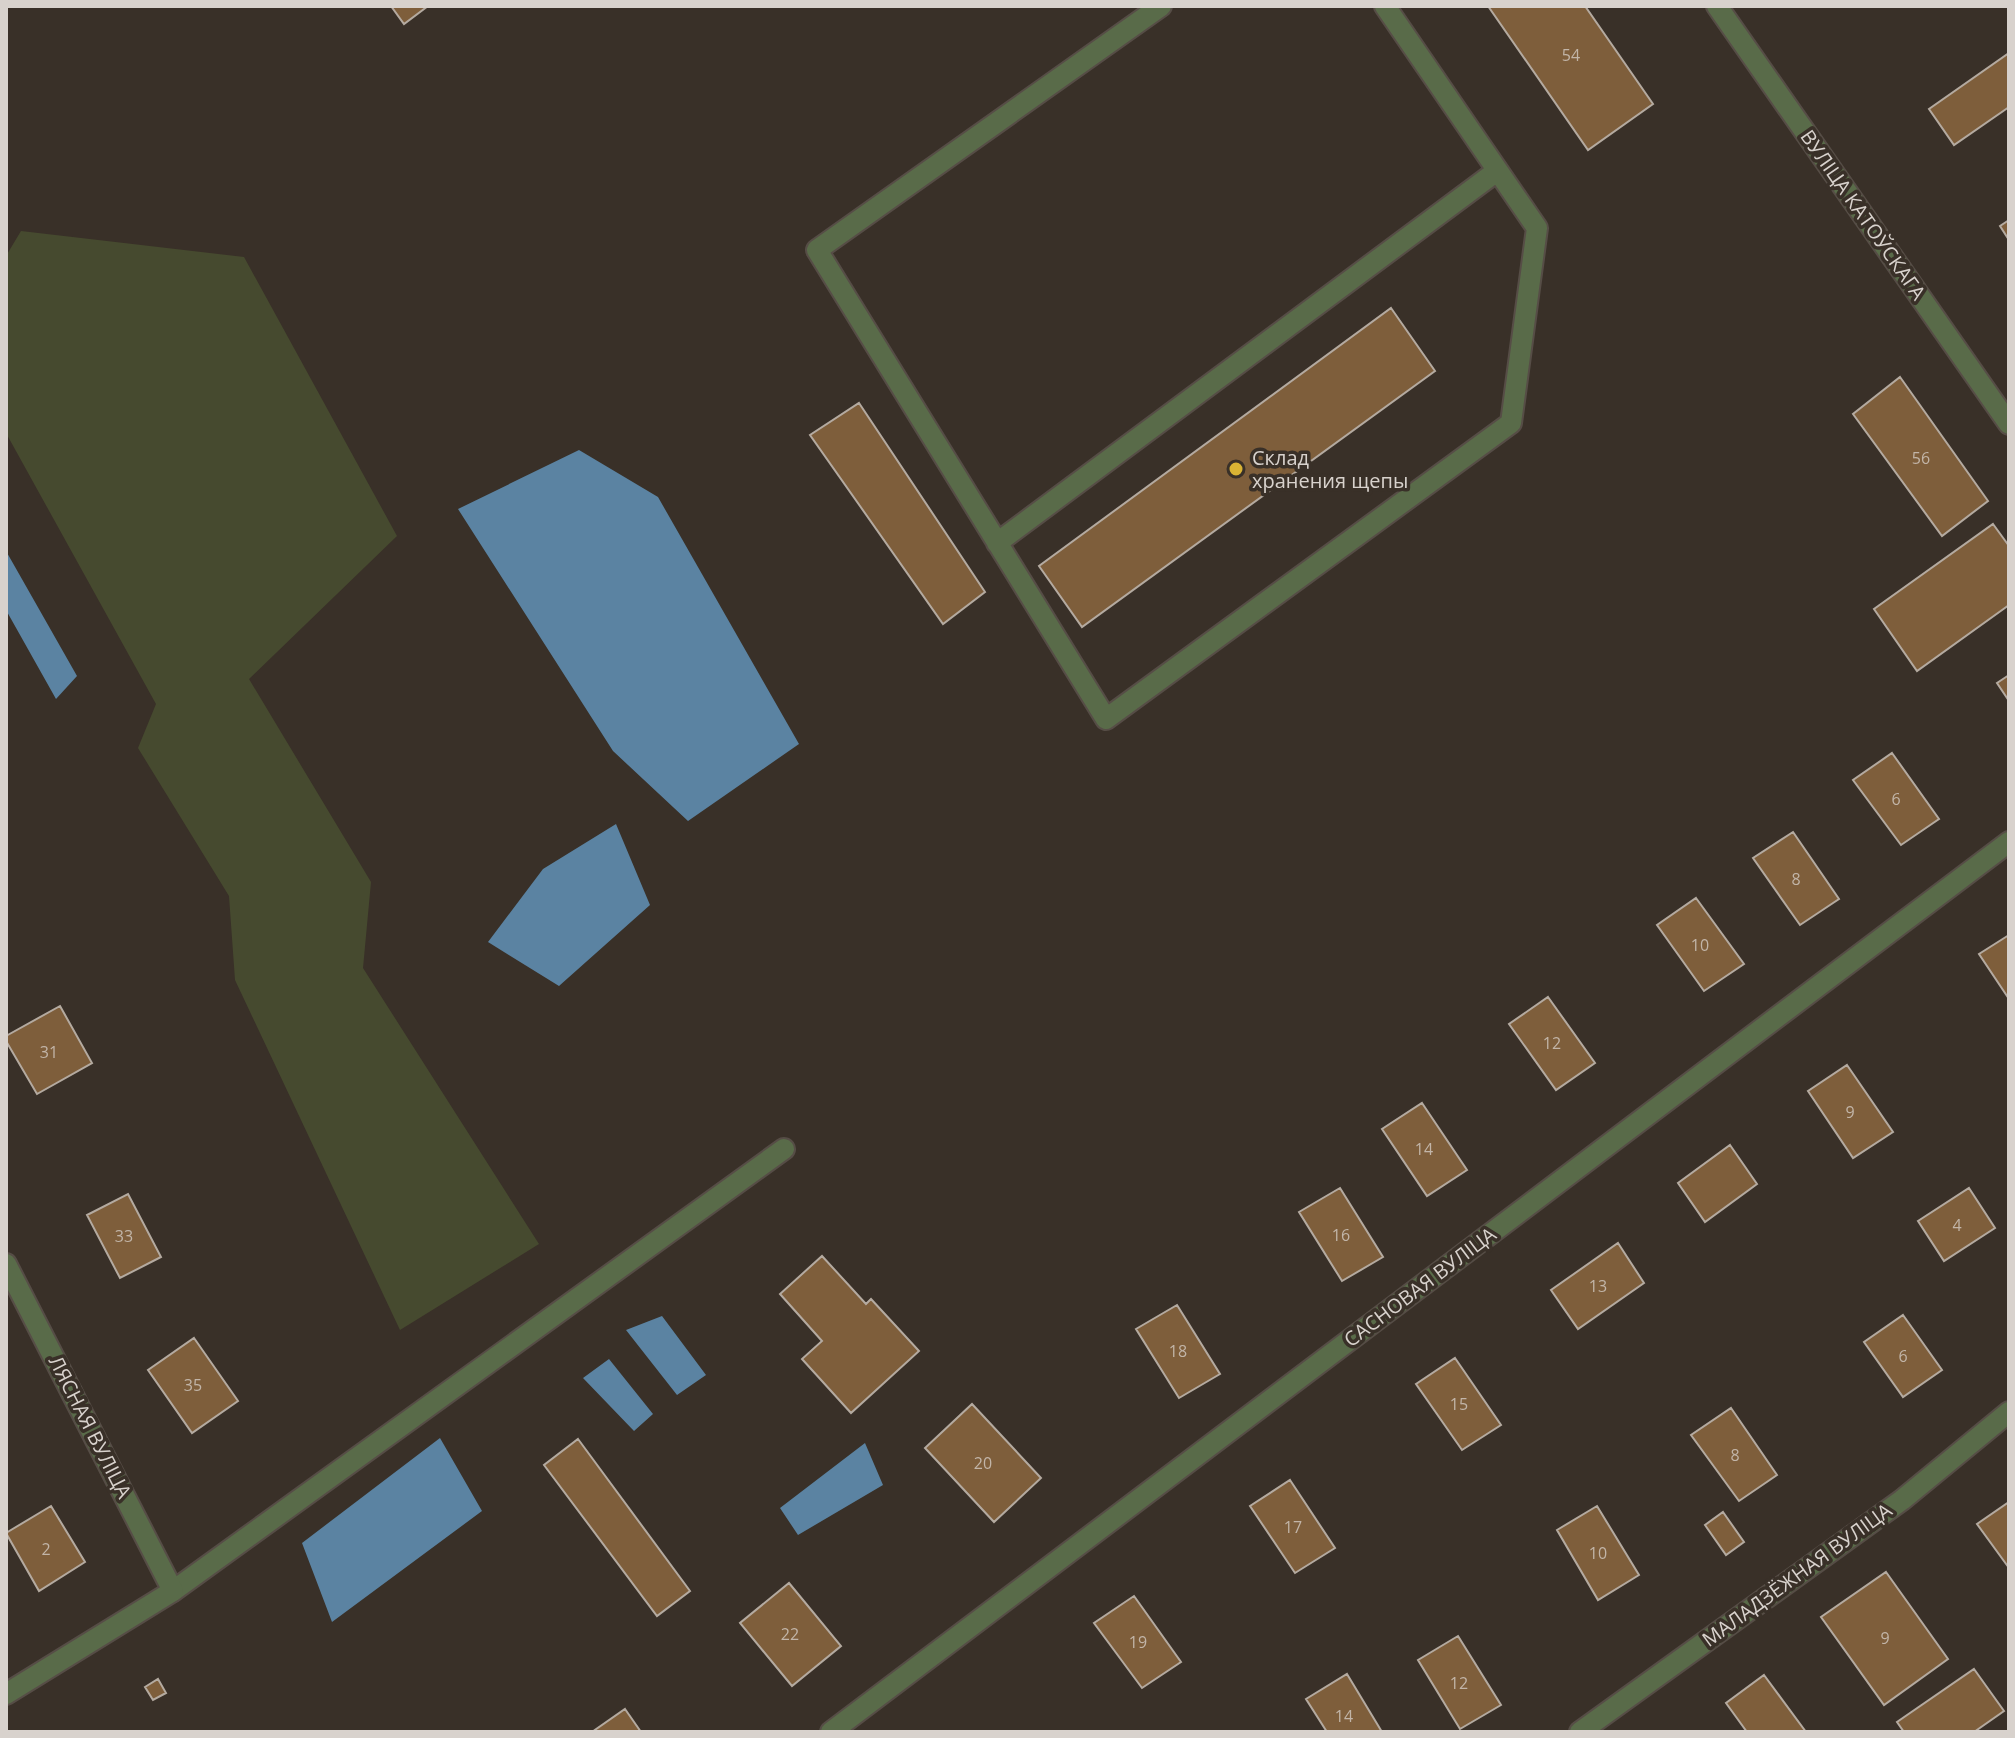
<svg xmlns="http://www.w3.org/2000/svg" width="2015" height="1738" font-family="'Open Sans',sans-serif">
<rect width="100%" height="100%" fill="#393028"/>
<path fill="#464a2f" d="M21 231 244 257 397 536 249 679 371 882 363 968 539 1244 400 1330 235 980 229 896 138 748 156 704 6 433V256Z"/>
<path fill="#5b83a2" d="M579 450 658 497 799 744 688 821 613 751 458 509Z
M6 551 77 676 56 699 6 610Z
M616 824 650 905 559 986 488 942 543 869Z
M662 1316 706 1375 677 1395 626 1330Z
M609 1359 653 1414 634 1431 583 1378Z
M440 1438 482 1511 332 1622 302 1543Z
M865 1443 883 1485 798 1535 780 1508Z"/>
<path fill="#7e5e3b" stroke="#b4aaa0" stroke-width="2" d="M391 6H428L404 24Z
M1488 6H1585L1653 104 1588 150Z
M2009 53V107L1954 145 1929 109Z
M2009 220V240L2000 226Z
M1391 308 1435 371 1082 627 1039 566Z
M1900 377 1988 501 1942 536 1853 414Z
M859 403 985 592 943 624 810 435Z
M1993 524 2009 546V605L1917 671 1874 609Z
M2009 675V701L1997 683Z
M1892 753 1939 819 1901 845 1853 780Z
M1793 832 1839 899 1800 925 1753 858Z
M1696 898 1744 964 1704 991 1657 925Z
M2009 935V999L1979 954Z
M1548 997 1595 1063 1556 1090 1509 1024Z
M60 1006 92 1063 37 1094 6 1041V1036Z
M1847 1065 1893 1132 1853 1158 1808 1091Z
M1422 1103 1467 1170 1427 1196 1382 1129Z
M1730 1145 1757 1184 1705 1222 1678 1183Z
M1340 1188 1383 1257 1342 1281 1299 1212Z
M1969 1188 1995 1228 1944 1261 1918 1221Z
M128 1194 161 1257 120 1278 87 1215Z
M1618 1243 1644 1283 1578 1329 1551 1290Z
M822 1256 866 1304 871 1299 919 1351 851 1413 802 1359 822 1341 780 1294Z
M1177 1305 1220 1374 1179 1398 1136 1329Z
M1903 1315 1942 1370 1903 1397 1864 1342Z
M194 1338 238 1401 192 1433 148 1370Z
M1455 1358 1501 1425 1462 1450 1416 1384Z
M972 1404 1041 1478 994 1522 925 1448Z
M1731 1408 1777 1475 1739 1501 1691 1435Z
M578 1439 690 1591 657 1616 544 1465Z
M1290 1480 1335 1548 1295 1573 1250 1506Z
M2009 1502V1568L1977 1524Z
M51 1506 85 1562 39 1591 6 1533Z
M1597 1506 1639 1575 1598 1600 1557 1530Z
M1723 1512 1744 1542 1726 1555 1705 1525Z
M1886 1572 1948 1659 1884 1705 1821 1617Z
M789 1583 841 1646 792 1686 740 1623Z
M1134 1596 1181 1662 1142 1688 1094 1623Z
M1458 1636 1501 1705 1460 1729 1418 1660Z
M1974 1669 2004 1711 1974 1732H1904L1897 1722Z
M1347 1674 1382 1732H1327L1306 1699Z
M1764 1675 1806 1732H1747L1726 1703Z
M158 1679 166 1693 153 1700 145 1687Z
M625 1709 641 1732H592Z"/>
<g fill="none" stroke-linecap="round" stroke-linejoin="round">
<g stroke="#564d46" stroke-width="24">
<path id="service" d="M1161 6 817 250 1106 719 1511 423 1537 228 1385 6
M997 543 1497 171
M173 1591 784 1149"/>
</g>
<g stroke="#564d46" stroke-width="24">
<path id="minor" d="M1717 6 2009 424
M6 1264 173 1591 6 1694
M831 1732 2009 842
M1580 1732 1902 1500 2009 1412"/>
</g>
<use href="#service" stroke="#596b49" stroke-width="20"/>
<use href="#minor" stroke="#596b49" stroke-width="20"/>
</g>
<circle fill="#d9b334" stroke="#393028" stroke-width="3" cx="1236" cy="469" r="8"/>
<g text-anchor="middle" stroke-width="7" stroke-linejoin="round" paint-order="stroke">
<g font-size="16" fill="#c2b5a8">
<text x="1571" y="61">54</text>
<text x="1921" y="464">56</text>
<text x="1896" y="805">6</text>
<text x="1796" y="885">8</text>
<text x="1700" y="951">10</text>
<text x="1552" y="1049">12</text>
<text x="49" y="1058">31</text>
<text x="1850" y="1118">9</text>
<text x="1424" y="1155">14</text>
<text x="1957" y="1231">4</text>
<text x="1341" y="1241">16</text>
<text x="124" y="1242">33</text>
<text x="1598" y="1292">13</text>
<text x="1178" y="1357">18</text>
<text x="1903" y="1362">6</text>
<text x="193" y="1391">35</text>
<text x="1459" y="1410">15</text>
<text x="1735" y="1461">8</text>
<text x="983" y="1469">20</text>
<text x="1293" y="1533">17</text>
<text x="46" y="1555">2</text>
<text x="1598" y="1559">10</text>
<text x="790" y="1640">22</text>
<text x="1885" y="1644">9</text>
<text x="1138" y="1648">19</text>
<text x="1459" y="1689">12</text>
<text x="1344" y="1722">14</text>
</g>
<g font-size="20" fill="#d8d2cd" stroke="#393028">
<text transform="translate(1863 215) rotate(55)" y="7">ВУЛІЦА КАТОЎСКАГА</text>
<text transform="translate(1420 1287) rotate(-37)" y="7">САСНОВАЯ ВУЛІЦА</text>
<text transform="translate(90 1427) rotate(63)" y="7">ЛЯСНАЯ ВУЛІЦА</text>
<text transform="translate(1797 1575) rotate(-36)" y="7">МАЛАДЗЁЖНАЯ ВУЛІЦА</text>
</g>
<g font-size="20" fill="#d8d2cd" stroke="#393028" text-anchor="start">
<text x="1252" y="465">Склад<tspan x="1252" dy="23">хранения щепы</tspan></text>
</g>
</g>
<rect width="2015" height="1738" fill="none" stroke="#d8d2cd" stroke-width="16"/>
</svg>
